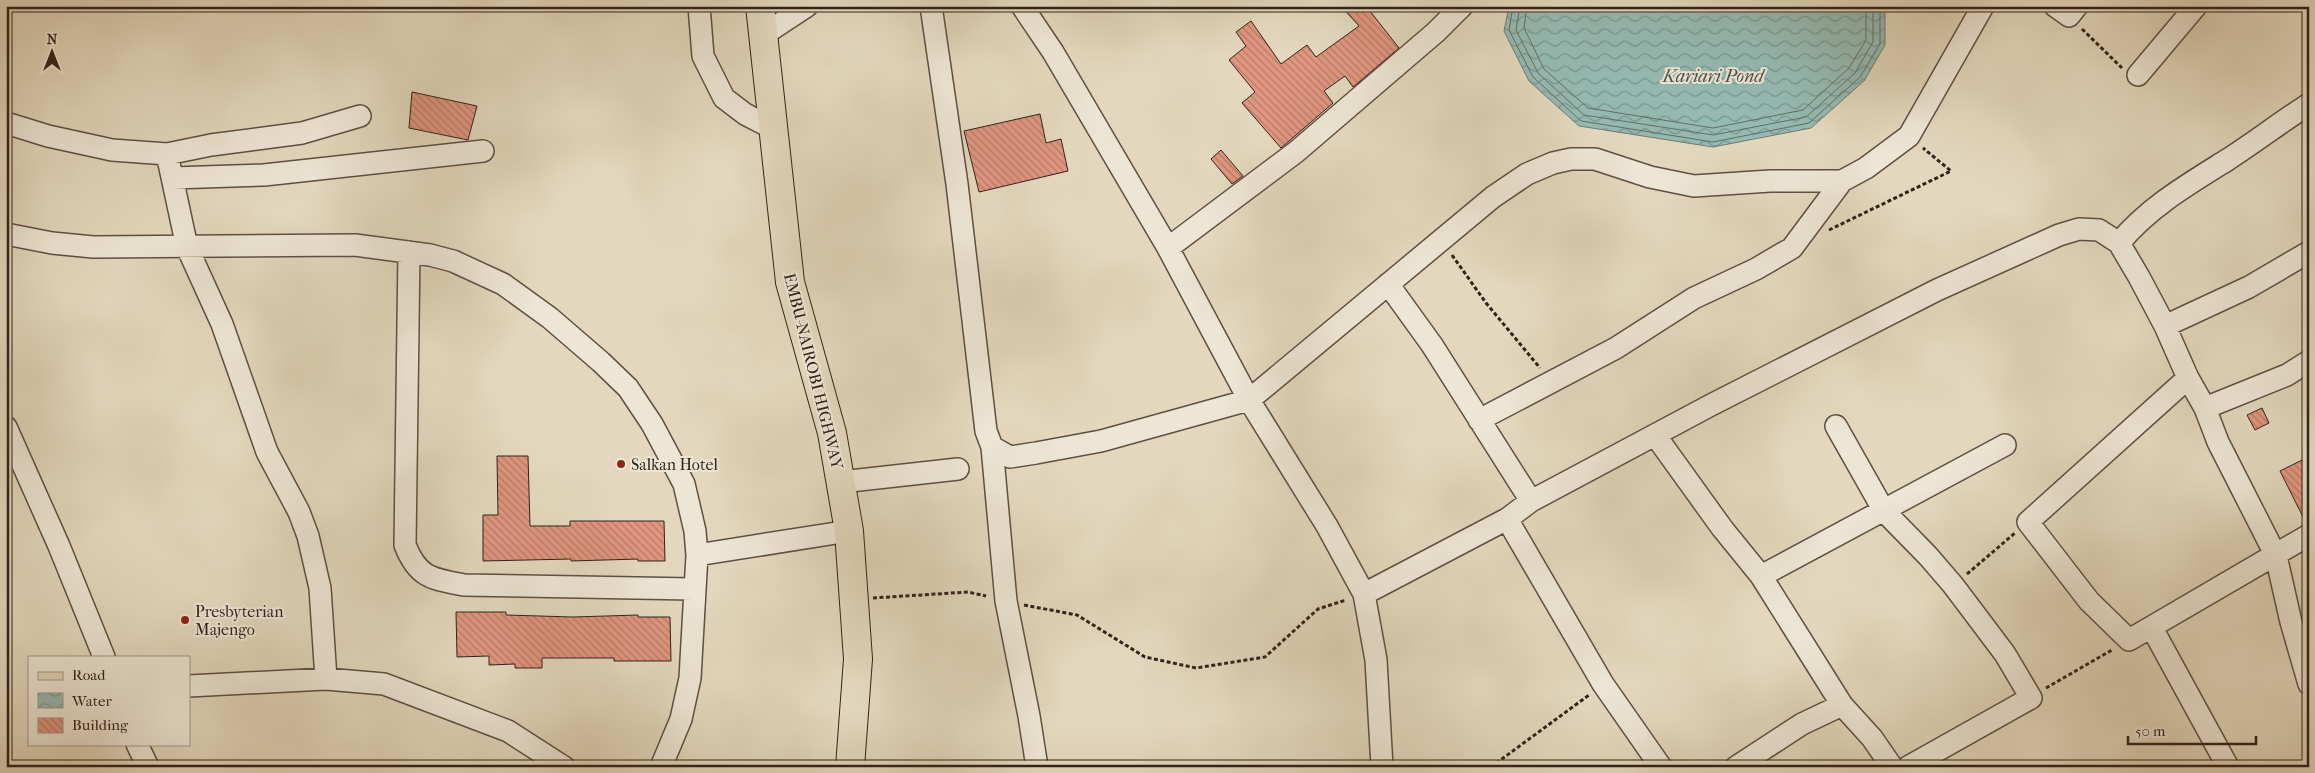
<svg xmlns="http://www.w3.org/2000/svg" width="2315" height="773" font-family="'IM FELL French Canon',serif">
<defs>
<pattern id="water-waves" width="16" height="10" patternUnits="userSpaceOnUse" patternTransform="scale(1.25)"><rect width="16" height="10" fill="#95bab2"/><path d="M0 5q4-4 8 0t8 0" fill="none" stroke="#7a9790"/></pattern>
<pattern id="building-back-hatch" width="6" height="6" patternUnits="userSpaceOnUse" patternTransform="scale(1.25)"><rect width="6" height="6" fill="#e0967f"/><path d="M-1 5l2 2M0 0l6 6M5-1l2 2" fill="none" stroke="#b67a67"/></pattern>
</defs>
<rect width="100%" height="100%" fill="#e3d8be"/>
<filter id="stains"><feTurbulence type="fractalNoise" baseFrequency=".004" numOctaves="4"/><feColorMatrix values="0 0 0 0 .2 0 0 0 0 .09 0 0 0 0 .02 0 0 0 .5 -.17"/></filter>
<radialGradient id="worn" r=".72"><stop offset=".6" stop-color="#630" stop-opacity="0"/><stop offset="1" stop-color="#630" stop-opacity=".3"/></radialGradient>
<path fill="url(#water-waves)" stroke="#6d7d75" d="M1509 6H1885V45L1864 81 1811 128 1713 147 1579 126 1529 81 1504 31Z"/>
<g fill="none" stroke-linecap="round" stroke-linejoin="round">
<path stroke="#626e66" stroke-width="1" d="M1513 6 1509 30 1533 77 1581 121 1713 142 1809 123 1860 77 1880 44V6
M1520 6 1516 30 1538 73 1584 115 1713 135 1806 117 1855 73 1873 42V6
M1527 6 1524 28 1544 69 1588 108 1713 128 1803 110 1849 68 1866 40V6"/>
</g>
<path fill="url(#building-back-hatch)" stroke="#30221a" d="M1341 6H1366L1399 48 1353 87 1345 76 1324 91 1333 103 1281 148 1242 103 1255 92 1229 60 1246 46 1236 32 1251 21 1281 64 1307 45 1316 57 1359 26Z
M412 92 477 106 468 140 409 128Z
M1040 114 1046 143 1061 139 1068 171 979 192 964 131Z
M1221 150 1243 176 1232 184 1211 159Z
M2262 408 2269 423 2255 430 2247 415Z
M497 456H528L530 526H570V521H664L665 561H638V559L571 561V559L483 561V515H498Z
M2302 460 2309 473V523H2306L2280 471Z
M456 612H506V615L573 617 638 615V617H670L671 661H614V658H542V668H515V664L489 665V656L457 657Z"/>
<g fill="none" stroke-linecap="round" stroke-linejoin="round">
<g stroke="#5d5043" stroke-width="24">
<path id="minor" d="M699 6 703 56 724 98 745 114 774 129
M931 6 957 184 986 431 992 447 1010 457 1036 453 1101 441 1249 400 1493 197 1527 174 1553 163 1571 159H1595L1650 177 1694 186 1770 181H1842L1866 168 1909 136 1983 6
M1022 6 1053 52 1168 248 1249 400 1327 526 1364 594 1376 660 1382 767
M2055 6 2069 16 2077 6
M763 35 807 6
M2138 75 2196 6
M6 123 48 136 112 150 167 154 211 145 302 133 360 116
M167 154 187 247 222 324 267 452 299 512 308 536 320 588 326 679
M173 178 264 175 483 151
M6 234 52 243 93 247 355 245 430 255 453 261 503 284 550 318 601 362 628 388 652 424 684 484 695 531 697 555 690 678 681 719 661 767
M2119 243C2149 207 2187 185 2227 160 2255 142 2281 122 2309 104
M1168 248 1296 152 1436 32 1462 6
M409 252 405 545C418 578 432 579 464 585L693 589
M1388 284 1432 345 1531 501
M2165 326 2249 287 2309 252
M2188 378 2028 522 2089 601 2129 640 2309 535
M2205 408 2287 375 2309 361
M1479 420 1616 348 1694 298 1756 269 1792 248 1842 181
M1836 426 1884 511 1928 556 1953 585 2005 654 2031 698 1908 767
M6 427 59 546 104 657
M1655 435 1722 528 1761 576 1842 705 1872 738 1892 767
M992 447 1006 601 1029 716 1037 767
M841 482 958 469
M1507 519 1603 684 1661 767
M697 555 849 531
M1761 576 2005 445
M1364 594 1507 519 1531 501 1711 405 1937 290 2059 235 2079 229 2099 230 2119 243 2139 277 2165 326 2188 378 2205 408 2218 442 2276 556 2291 622 2309 684
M2152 628 2228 767
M189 686 326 679 384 684 508 731 564 767
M137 744 148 767
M1736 767 1802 724 1842 705"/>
</g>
<g stroke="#30221a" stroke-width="30">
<path id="major" d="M760 6 790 282 832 433 849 531 858 659 850 767"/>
</g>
<path stroke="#30221a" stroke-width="3" stroke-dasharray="4 2.5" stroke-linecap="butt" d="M2082 29 2122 68
M1829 230 1951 171 1923 148
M1452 255 1486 303 1540 368
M1967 574 2015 533
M873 598 968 592 986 596
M1024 605 1077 615 1145 657 1196 668 1265 657 1318 609 1346 600
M2046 688 2112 650
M1491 767 1589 695"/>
<use href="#minor" stroke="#ede6d5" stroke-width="21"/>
<use href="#major" stroke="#e3d8be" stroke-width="28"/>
</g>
<g fill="#8f2418" stroke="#ede6d5" stroke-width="2">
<circle cx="621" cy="464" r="5"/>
<circle cx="185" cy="620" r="5"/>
</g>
<g text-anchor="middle" stroke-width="4" stroke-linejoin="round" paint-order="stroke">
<g font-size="16" fill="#30221a" stroke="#ede6d5">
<text transform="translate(814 371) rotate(76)" y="6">EMBU-NAIROBI HIGHWAY</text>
</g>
<g font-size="16" fill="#30221a" stroke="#ede6d5" text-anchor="start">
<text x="631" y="470">Salkan Hotel</text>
<text x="195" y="617">Presbyterian<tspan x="195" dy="18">Majengo</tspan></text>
</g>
<g font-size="18" font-style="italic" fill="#4e5048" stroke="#ede6d5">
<text x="1713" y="82">Kariari Pond</text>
</g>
</g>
<rect width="2315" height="773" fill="none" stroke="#e3d8be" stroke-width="25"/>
<rect x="8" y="8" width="2300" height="758" fill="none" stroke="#30221a" stroke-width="2.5"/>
<rect x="12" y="12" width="2290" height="748" fill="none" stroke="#30221a"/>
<rect x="28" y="656" width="162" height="90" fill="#ede6d5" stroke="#a1988a"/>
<rect x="38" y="672" width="25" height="8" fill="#e3d8be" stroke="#a1988a"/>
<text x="72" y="680" font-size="15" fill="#30221a">Road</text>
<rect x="38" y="693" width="25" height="15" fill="url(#water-waves)" stroke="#a1988a"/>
<text x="72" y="706" font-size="15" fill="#30221a">Water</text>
<rect x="38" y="718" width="25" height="15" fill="url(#building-back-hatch)" stroke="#a1988a"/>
<text x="72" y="730" font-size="15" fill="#30221a">Building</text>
<g transform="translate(52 52)" stroke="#ede6d5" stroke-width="4" paint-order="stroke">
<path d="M0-4L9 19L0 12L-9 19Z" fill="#30221a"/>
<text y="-8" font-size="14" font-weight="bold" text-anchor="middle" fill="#30221a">N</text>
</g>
<path d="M2128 736v8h128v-8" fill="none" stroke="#30221a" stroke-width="2.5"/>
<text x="2135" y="736" font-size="15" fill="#30221a" stroke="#ede6d5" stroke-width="4" paint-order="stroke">50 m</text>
<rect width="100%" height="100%" filter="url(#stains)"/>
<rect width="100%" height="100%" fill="url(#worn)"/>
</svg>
